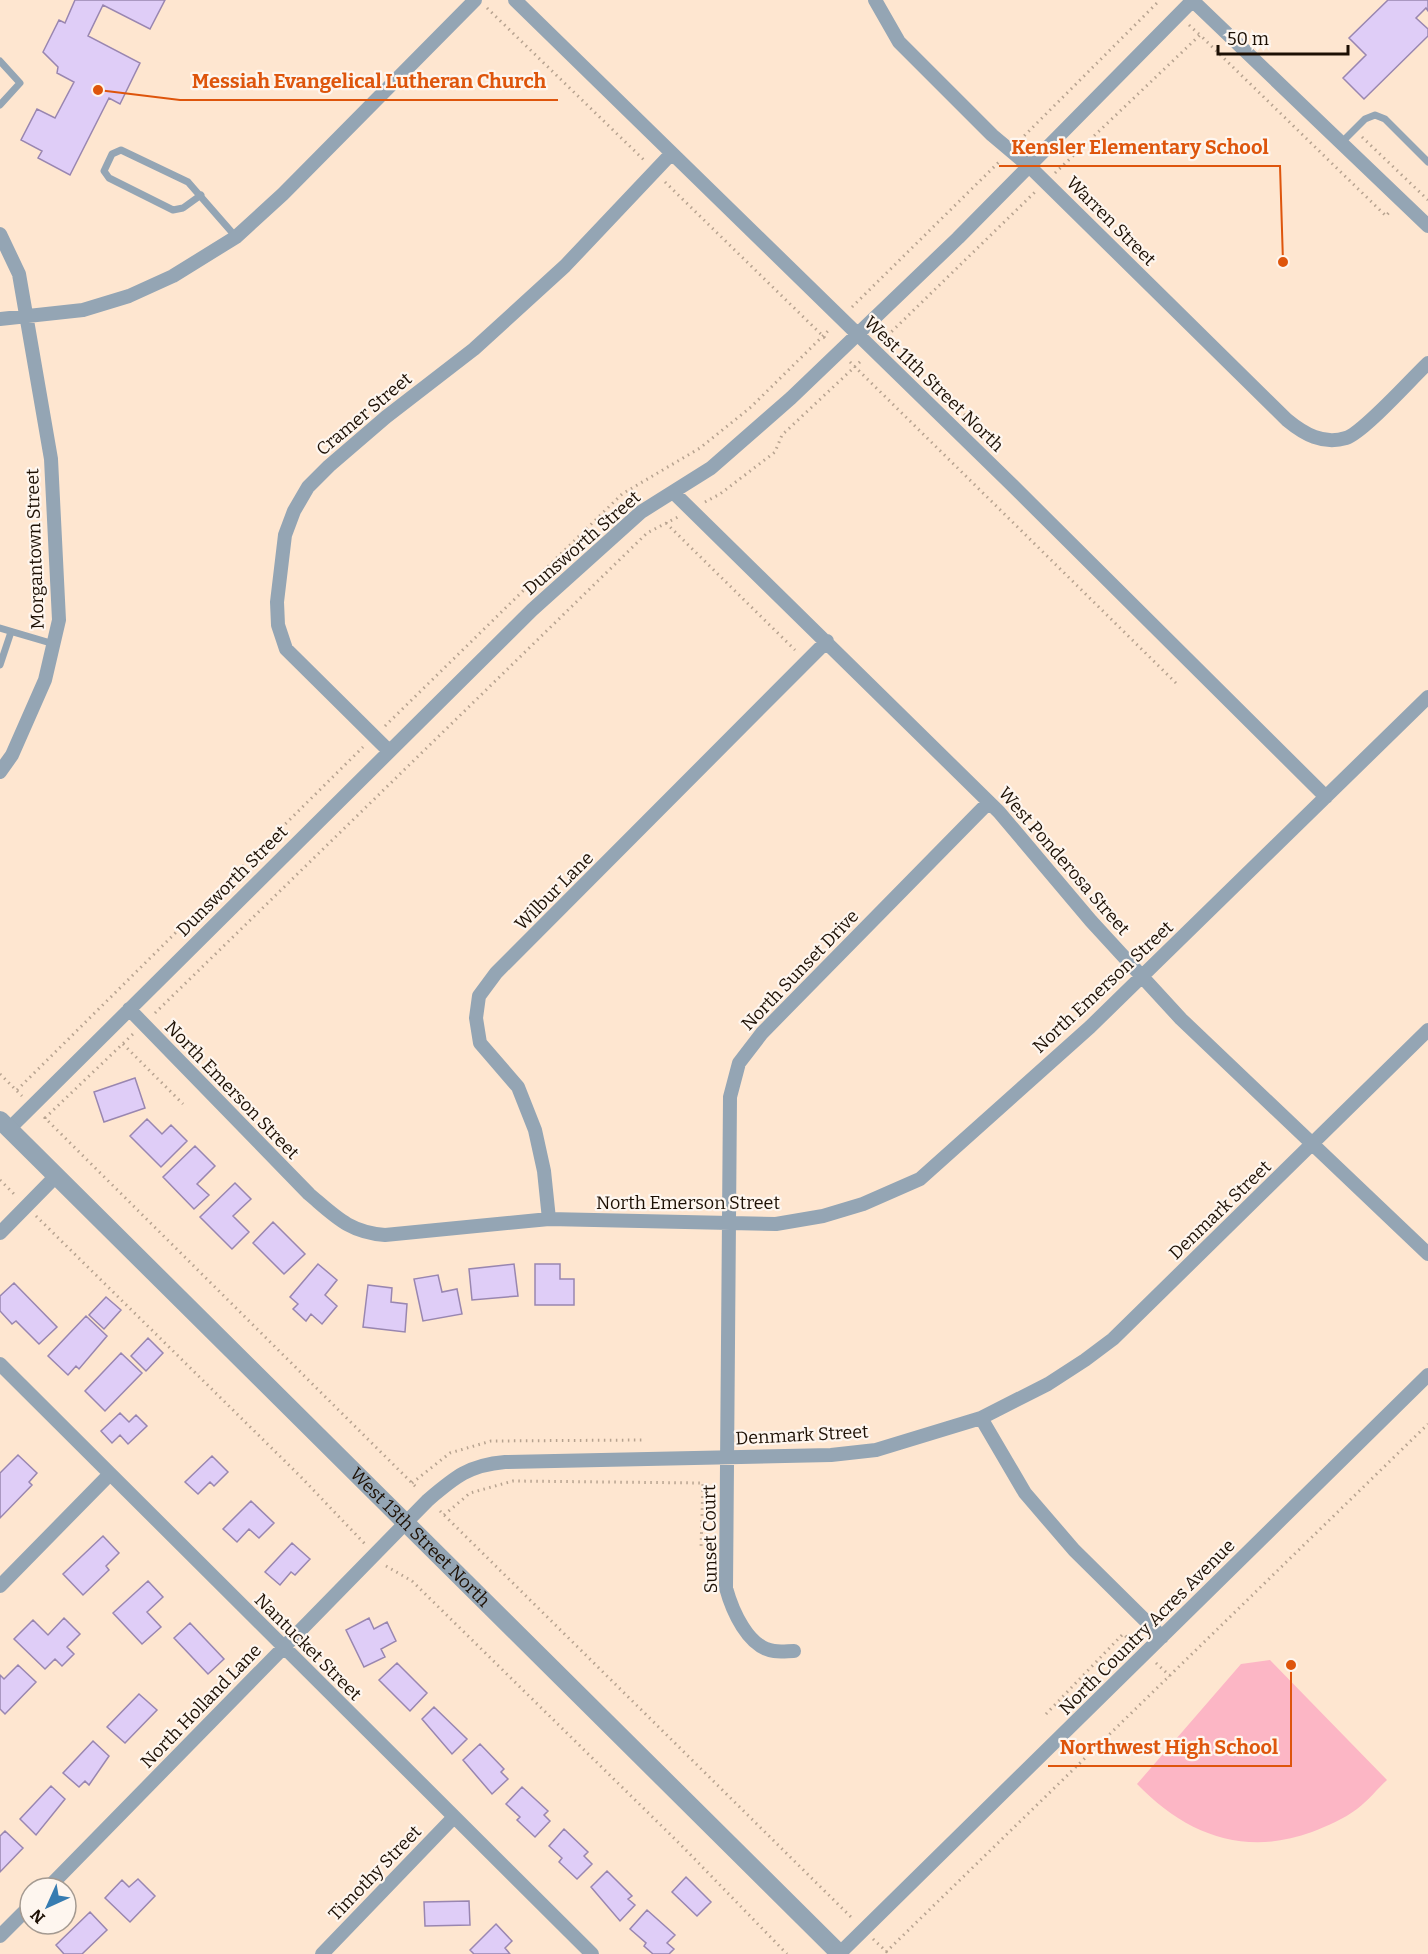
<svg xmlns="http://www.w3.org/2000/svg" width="1428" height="1954" font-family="Bitter,serif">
<rect width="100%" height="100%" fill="#fee6d0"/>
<path fill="#fcb6c5" d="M1270 1660 1387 1780C1377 1789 1368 1801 1357 1809 1344 1819 1327 1826 1312 1832 1244 1857 1185 1834 1137 1784L1241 1664Z"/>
<path fill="#dfcdf7" stroke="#9986b0" stroke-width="1.5" d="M75 0H165L150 29 103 5 88 36 140 63 120 104 109 98 70 175 38 158 42 151 21 140 37 109 55 118 74 82 57 73 58 67 43 52 59 20 65 23Z
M1388 0H1428V11L1426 8 1416 18 1428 29V36L1364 99 1343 78 1366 55 1349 38Z
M135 1078 145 1108 104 1122 94 1092Z
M147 1119 162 1134 171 1125 187 1141 161 1167 130 1136Z
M195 1146 215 1166 197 1184 209 1195 194 1209 163 1177Z
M235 1183 251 1199 233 1216 249 1232 232 1249 200 1217Z
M273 1222 305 1254 284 1274 253 1243Z
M318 1264 337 1280 325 1295 337 1306 322 1324 311 1314 306 1321 293 1309 298 1304 290 1297Z
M514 1264 518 1296 472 1300 469 1269Z
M535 1264H560V1279H574V1305H535Z
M438 1275 442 1292 457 1289 462 1314 423 1321 414 1279Z
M14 1283 57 1327 39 1344 16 1321 12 1324 0 1311V1296Z
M368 1285 392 1288 391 1302 407 1304 405 1332 363 1327Z
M106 1297 121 1310 104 1329 89 1315Z
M86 1316 107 1336 79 1369 76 1366 68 1375 48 1356Z
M148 1338 163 1353 146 1371 131 1356Z
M121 1353 142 1373 105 1411 85 1391Z
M120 1413 129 1422 136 1415 147 1426 128 1444 120 1435 112 1443 101 1431Z
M18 1455 37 1473 29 1482 32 1485 0 1518V1473Z
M212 1456 228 1472 214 1486 210 1482 198 1494 185 1482Z
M251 1501 274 1523 259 1538 249 1529 237 1542 223 1529Z
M103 1536 119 1553 106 1566 109 1570 83 1595 63 1574Z
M292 1543 310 1559 295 1575 291 1572 280 1585 265 1572Z
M148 1581 163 1597 147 1612 161 1627 142 1644 113 1613Z
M64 1618 80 1634 67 1647 74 1654 62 1666 55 1659 45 1669 14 1639 33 1620 48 1635Z
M369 1618 374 1629 387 1622 396 1641 381 1649 385 1657 364 1667 346 1630Z
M190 1623 224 1659 208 1674 174 1638Z
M397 1663 427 1693 410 1711 379 1680Z
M18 1665 36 1682 5 1714 0 1709V1675L4 1679Z
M139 1694 157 1710 125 1743 107 1727Z
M434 1707 467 1739 452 1754 422 1719Z
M93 1741 109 1756 89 1785 85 1781 79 1787 63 1773Z
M480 1744 504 1769 501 1772 508 1779 492 1794 463 1760Z
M51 1786 65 1799 36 1835 20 1819Z
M522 1787 548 1811 544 1815 550 1821 535 1837 517 1820 520 1817 506 1804Z
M564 1829 588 1852 584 1856 592 1864 577 1879 559 1862 562 1858 549 1846Z
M5 1831 23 1848 0 1872V1836Z
M607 1871 632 1896 628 1899 635 1905 620 1921 591 1887Z
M686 1877 711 1902 697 1916 672 1892Z
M138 1879 155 1896 130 1922 105 1898 122 1880 129 1887Z
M469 1901 470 1925 425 1926 424 1902Z
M647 1910 675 1935 667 1943 674 1949 669 1954H653L644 1946 646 1943 630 1929Z
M90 1912 107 1930 82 1954H64L56 1945Z
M496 1924 512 1941 505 1948 510 1954H474L470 1950Z"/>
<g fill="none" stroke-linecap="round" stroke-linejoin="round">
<path stroke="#b7a390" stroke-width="3" stroke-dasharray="1.5 4.5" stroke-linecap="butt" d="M487 8 644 160
M1189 25 1199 34
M1362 137 1428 200
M1020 140 1160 0
M1055 173 1200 35 1386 216 1391 210
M665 182 828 341
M852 307 1001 160
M883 340 1035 192
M850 362 1178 685
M964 414 980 430
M705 502 720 494 775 452 782 435 863 359
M666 523 795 650
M385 726 622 494 700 448 751 407 830 329
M155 1013 647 533 678 517
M185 1042 236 1091
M123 1044 183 1104
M0 1074 22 1096
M17 1090 363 747
M44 1117 418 1489
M45 1118 133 1034
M0 1180 16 1196
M36 1216 300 1476 365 1544
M412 1483 450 1453 491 1441 644 1440
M440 1511 853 1919
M444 1515 470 1493 513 1481 703 1483 701 1548
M386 1566 412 1581 682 1846 787 1954
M1156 1663 1170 1676
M1046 1714 1123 1634 1133 1643
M873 1939 889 1954
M886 1952 1428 1424"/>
<path stroke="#94a5b4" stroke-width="7" d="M0 61 20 83 0 105
M1342 142 1365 119 1375 115 1385 119 1428 162
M201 195 183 208 173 210 109 178 104 171 112 154 121 150 188 182 236 237
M0 628 54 644
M0 665 11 632"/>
<path stroke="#94a5b4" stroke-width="14" d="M515 0 1009 482 1326 797
M875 0 899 42 992 135 1030 167 1287 420C1304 434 1323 445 1346 438 1363 433 1412 378 1428 363
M1192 0 1428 226
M0 234 19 274 51 459 59 620 45 680 12 755 0 772
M0 319 83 310 129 296 173 276 236 237 283 194 475 0
M673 492 999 812 1091 921 1181 1019 1428 1254
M389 751 286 649 278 625 277 602 285 535 294 511 308 487 329 466 386 417 474 349 565 266 671 154
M129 1009 309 1194C336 1217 349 1232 385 1235L549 1219 776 1224 823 1216 863 1204 920 1179 1090 1027 1428 697
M9 1129 532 610 641 512 711 468 791 398 958 238 1192 1
M549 1219 544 1171 535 1130 518 1087 480 1043 476 1018 479 996 496 973 827 641
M0 1233 56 1176
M0 1364 592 1954
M981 1418 1025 1493 1074 1550 1162 1637
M0 1586 110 1474
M794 1651C788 1651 781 1652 774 1651 748 1648 732 1610 726 1588L730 1097 739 1063 762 1033 989 802
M48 1888 428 1500C455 1477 469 1465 505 1462L831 1455 876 1450 981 1418 1048 1384 1085 1360 1113 1339 1428 1030
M0 1936 30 1906
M840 1953 1428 1375
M322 1954 453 1818"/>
<path stroke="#94a5b4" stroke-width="18" id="s1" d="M0 1120 840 1954"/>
</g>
<g text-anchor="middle" stroke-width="4.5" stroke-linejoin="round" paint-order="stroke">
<g font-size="18" fill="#1d1004" stroke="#fef6ef">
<text transform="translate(1111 221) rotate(45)" y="6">Warren Street</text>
<text transform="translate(934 384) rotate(44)" y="6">West 11th Street North</text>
<text transform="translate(364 414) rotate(-40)" y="6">Cramer Street</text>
<text transform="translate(582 543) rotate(-41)" y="6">Dunsworth Street</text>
<text transform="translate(35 549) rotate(-92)" y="6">Morgantown Street</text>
<text transform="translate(1064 861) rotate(49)" y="6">West Ponderosa Street</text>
<text transform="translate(232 881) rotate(-45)" y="6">Dunsworth Street</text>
<text transform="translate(554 891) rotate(-45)" y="6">Wilbur Lane</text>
<text transform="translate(800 970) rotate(-46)" y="6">North Sunset Drive</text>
<text transform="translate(1103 987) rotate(-43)" y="6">North Emerson Street</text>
<text transform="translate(232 1090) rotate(46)" y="6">North Emerson Street</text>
<text x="688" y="1209">North Emerson Street</text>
<text transform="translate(1220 1210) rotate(-44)" y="6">Denmark Street</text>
<text transform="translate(802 1435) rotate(-3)" y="6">Denmark Street</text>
<text dy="6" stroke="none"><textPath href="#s1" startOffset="592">West 13th Street North</textPath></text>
<text transform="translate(710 1539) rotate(-91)" y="6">Sunset Court</text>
<text transform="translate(1147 1627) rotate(-45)" y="6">North Country Acres Avenue</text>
<text transform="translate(308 1647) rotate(45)" y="6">Nantucket Street</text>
<text transform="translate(201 1706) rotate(-46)" y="6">North Holland Lane</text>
<text transform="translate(375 1873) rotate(-46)" y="6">Timothy Street</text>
</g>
</g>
<path fill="none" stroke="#de550c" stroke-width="2" d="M98 90L180 100H558M1283 262L1280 166H999M1291 1665L1291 1766H1048"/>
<g fill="#de550c" stroke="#fef6ef" stroke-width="2">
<circle cx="98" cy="90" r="6"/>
<circle cx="1283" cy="262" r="6"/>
<circle cx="1291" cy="1665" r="6"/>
</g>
<g font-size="20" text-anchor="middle" font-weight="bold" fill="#de550c" stroke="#fef6ef" stroke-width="4.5" stroke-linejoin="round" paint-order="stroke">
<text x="369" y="88">Messiah Evangelical Lutheran Church</text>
<text x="1140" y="154">Kensler Elementary School</text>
<text x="1169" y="1754">Northwest High School</text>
</g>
<g transform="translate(48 1906) rotate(225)"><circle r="28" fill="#fef6ef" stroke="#a49a91" stroke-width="1.5"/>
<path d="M0-4.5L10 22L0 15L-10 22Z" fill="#377cb1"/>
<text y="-9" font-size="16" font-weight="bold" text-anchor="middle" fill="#1d1004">N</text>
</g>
<path d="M1218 45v9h130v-9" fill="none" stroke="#1d1004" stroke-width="3"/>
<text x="1227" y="45" font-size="18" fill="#1d1004" stroke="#fef6ef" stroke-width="4.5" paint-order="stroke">50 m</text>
</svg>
